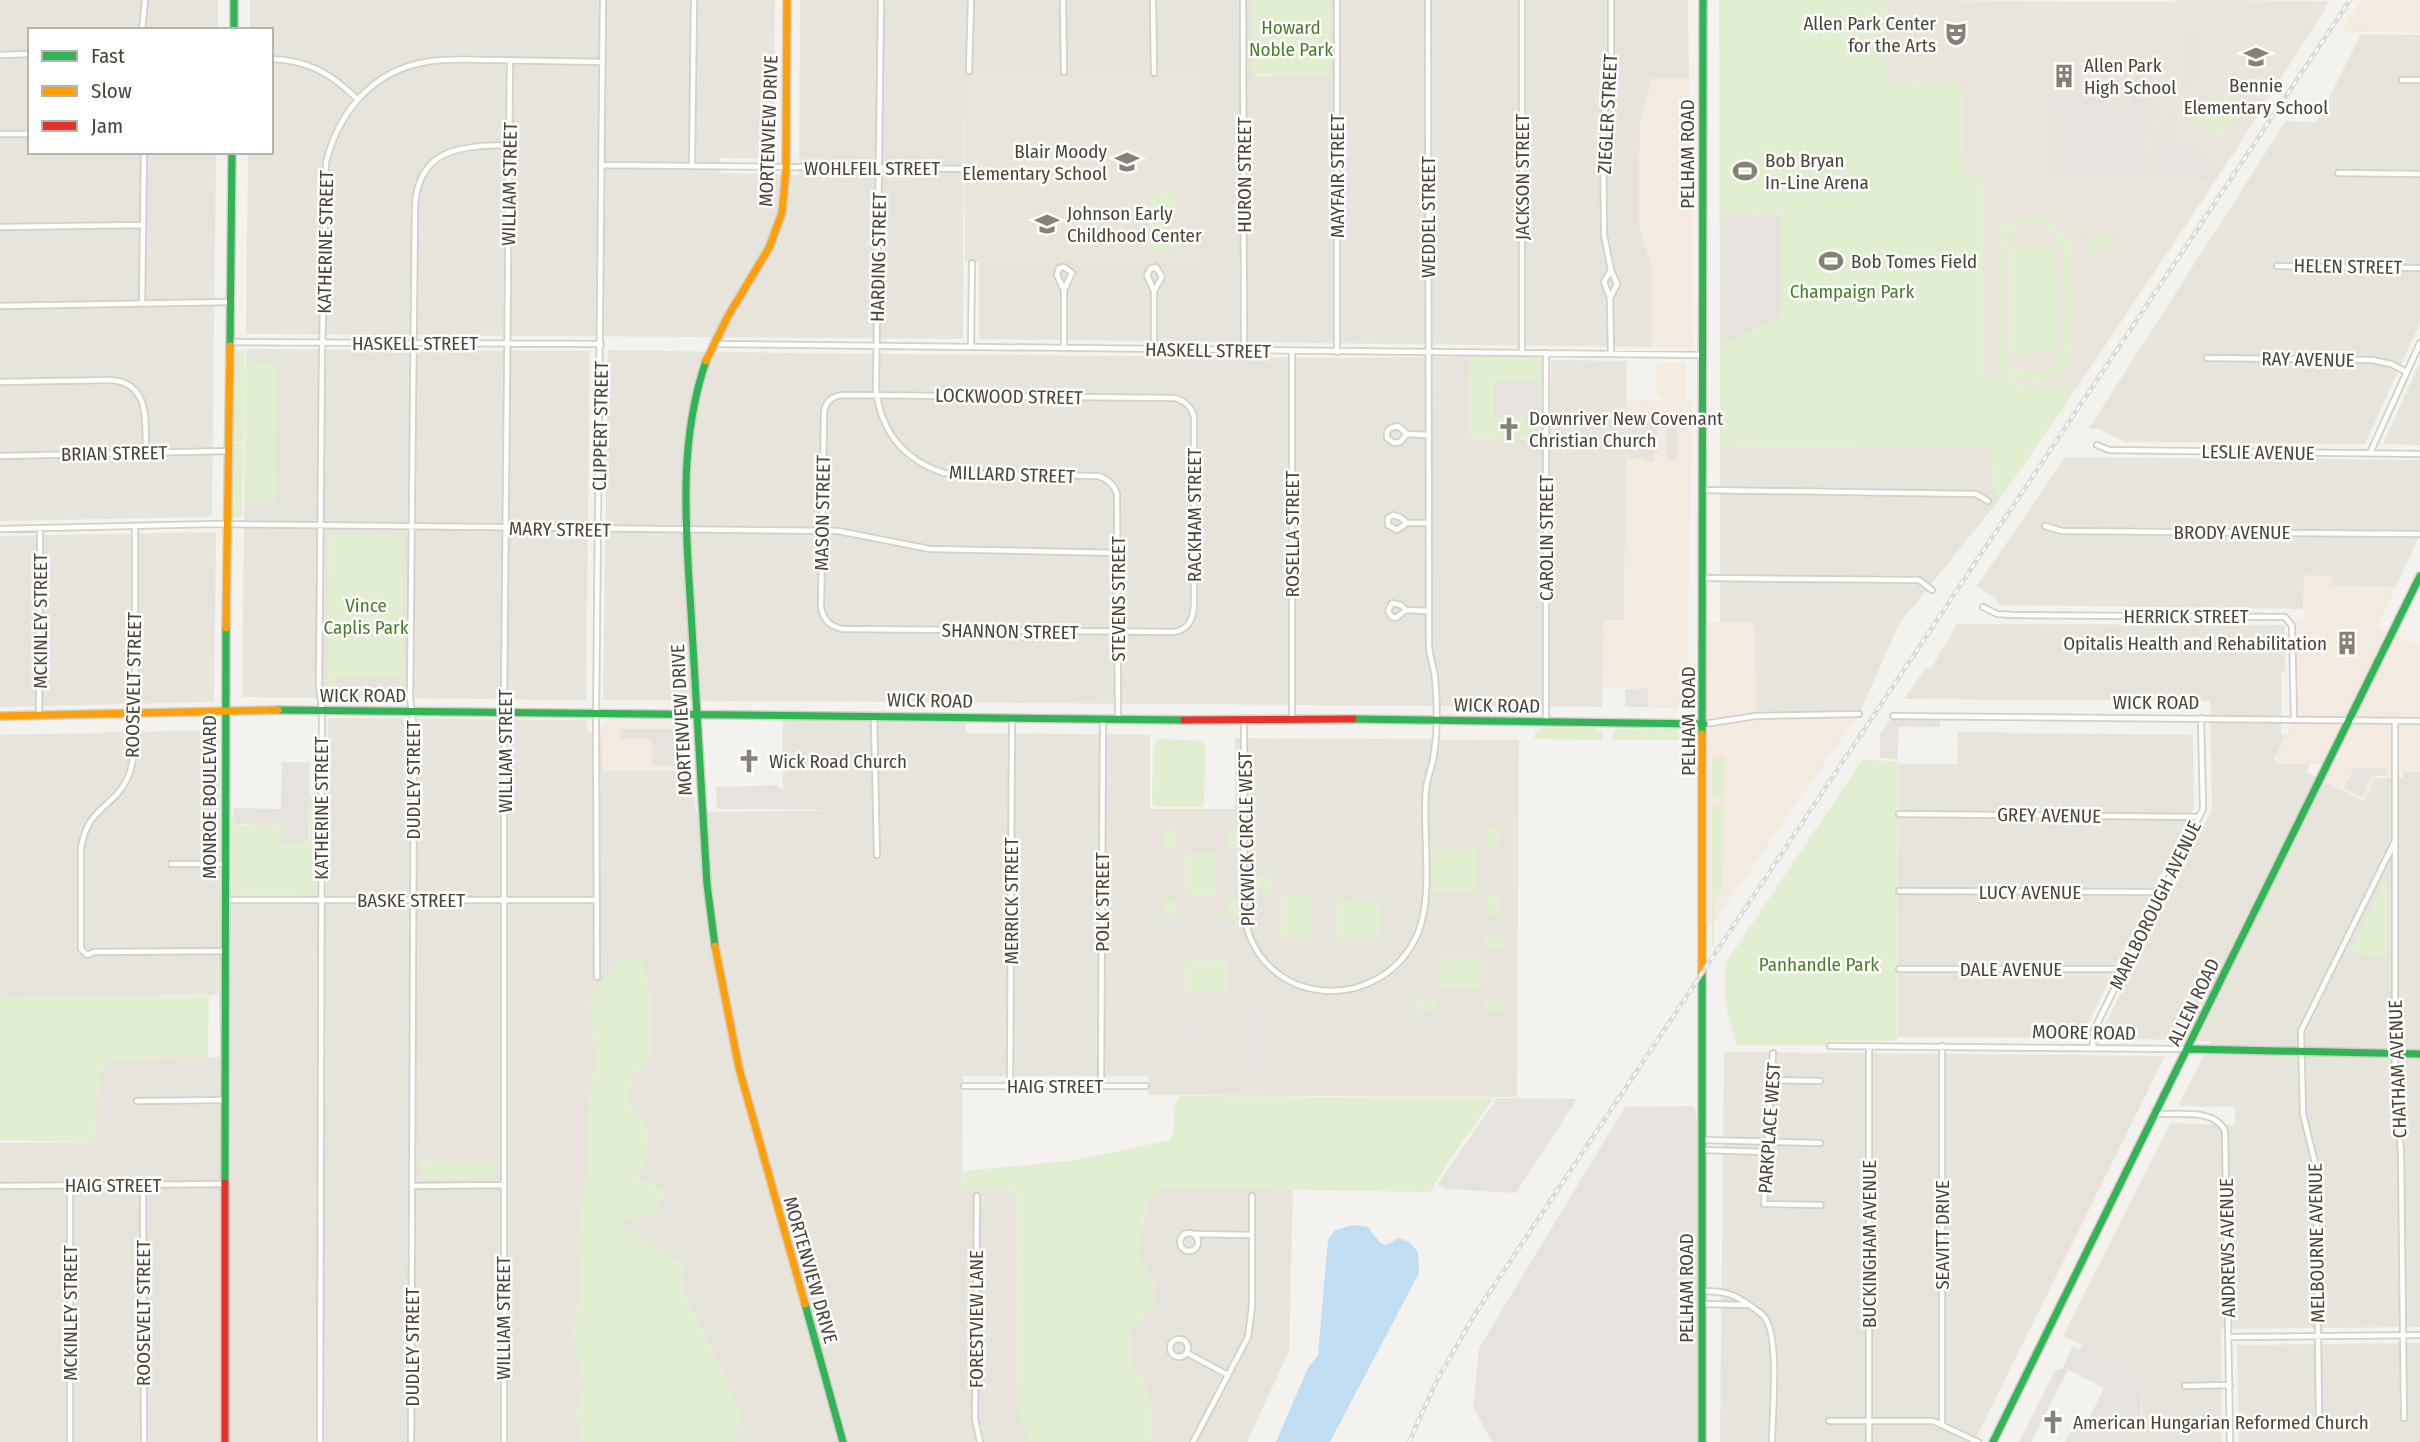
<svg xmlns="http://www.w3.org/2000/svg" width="2420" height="1442" font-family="'Fira Sans Condensed',sans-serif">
<rect width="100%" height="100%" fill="#f4f2ee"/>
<path fill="#e7e4dc" d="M0 0H218V30H30V152H216L212 517 0 521Z
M250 0H775L773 159 720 158 719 173 799 175 800 0H1252V76H1329L1330 0H1688L1689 79H1650L1649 91 1640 122 1639 226 1652 268V347L979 339V262L1199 264V75L964 72 963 339 246 334 248 152H271V30H250Z
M2361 34 2420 35V323L2365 444 2125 442 2099 429 2089 428 2286 121 2317 122Z
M246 349 590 351 586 700 242 697Z
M608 350 787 353 1350 358 1470 356V438L1550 441 1551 360 1627 361 1624 620 1604 621 1602 707 603 700Z
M2420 362V445L2383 444Z
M1720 446 1993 448V489L2000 499 1899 624 1859 714 1756 716 1754 622H1720Z
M2065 457 2420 460V534L2396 587 2328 586 2304 576 2303 609 2000 605 1995 598 1977 586Z
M216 532 214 702 0 707V536Z
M1957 624 2285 625V671L2281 673V735H2286L2274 760 2279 764H2310L2306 772 2364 801 2375 778H2403V772H2420V1327L2221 1329 2222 1442H2065L2072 1431 2085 1422 2142 1424 2141 1373 2063 1336 2170 1123 2235 1125V1107L2178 1106 2211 1041 2102 1038V1031L2212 810 2210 701 1904 699 1926 668 1932 667Z
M328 718 586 720 589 732 601 730 603 771H691L696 812 863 810V789L783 790V720L966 723V733L1150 735V809H1235V738L1519 740 1517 1097 1148 1095V1076H963L962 1189 1012 1190 1017 1194 1018 1413 1031 1442H0V1143L94 1142V1060L220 1057 219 995 0 998V735L219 730 220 894 326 895Z
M1958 732 2193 735 2194 808 2086 1028V1038L1898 1037V764H1957Z
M1724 1052 2165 1056 1974 1442H1720Z
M1164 1188 1293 1189 1289 1351 1247 1442H1150L1151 1410 1147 1387 1130 1362V1332L1156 1300 1153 1278 1139 1258 1140 1234 1150 1198Z
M2420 1343V1442H2239L2237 1345Z"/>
<path fill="#f3ebdf" d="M2361 0H2420V33L2341 31Z
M1649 79H1689L1693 347H1652V268L1639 226 1640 122 1649 91Z
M1657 362H1686V401H1692L1687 708H1649L1648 688H1603L1604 620H1624L1627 400 1664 401 1654 390 1656 387Z
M2304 575 2333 576 2330 586 2396 587 2377 628 2420 646V772H2396L2395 777 2376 776 2365 800 2321 779 2328 764H2280L2276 759 2294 719 2291 622 2304 618Z
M1703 622H1754L1756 716 1859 714 1703 938Z
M609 719 687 720 691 771H603L601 730Z"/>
<path fill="#e6e2de" d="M1694 1106 1703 1145 1702 1442H1492L1473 1407 1479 1348 1625 1107Z"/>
<path fill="#eae5da" d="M1885 0 2174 2 2175 0 2330 1 2236 150 2077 388H2026L2012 381 2011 377H1983V180L1963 172 1964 88 1960 84 1887 83Z
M964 72 1199 75V264L965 262Z"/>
<path fill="#e1eecf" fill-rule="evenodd" d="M1252 0H1330L1329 76 1252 75Z
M1719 0H1885L1887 83 1960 84 1964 88 1963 171 1983 180V377H2012V382L2026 388H2077L2000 499 1993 489 1992 448 1720 446Z
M2215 98H2229V104L2241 113 2224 137 2197 119 2195 121 2189 117V105L2205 101 2215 102Z
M1155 194H1173L1176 196 1175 217 1169 220 1168 230 1181 232C1180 244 1176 249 1165 254L1153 250 1149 238 1152 196Z
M2036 215C2052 217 2063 225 2070 241 2073 261 2075 343 2069 360 2064 371 2053 381 2041 382 2027 384 2016 379 2006 370V375L1997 374V224H2005L2006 229 2018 219ZM2037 223 2054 231 2063 248 2064 348C2057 374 2033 380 2012 365 2010 360 2007 356 2006 350 2003 334 2002 247 2009 237 2016 227 2027 224 2037 223Z
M2086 235H2114L2115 249H2087Z
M2058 247 2059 352 2010 353V247Z
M234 350H245L244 442H232Z
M1470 356H1539L1542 359 1543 440 1470 438 1468 359Z
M246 362 277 363 275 502H244Z
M232 443 243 444 242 517H231Z
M329 534 404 535 402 698 327 697Z
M1541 728H1596L1602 732 1603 740 1534 739 1535 732Z
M1620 729H1686L1687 740H1612L1613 732Z
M1688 738 1695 739V761L1688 767Z
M1163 739 1201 741 1205 745 1204 805 1202 807H1158L1152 805 1153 751 1157 740Z
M1722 756 1725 759 1724 799 1712 796V759Z
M1862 760 1898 761 1897 1041H1830L1829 1045H1736L1725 1002V964Z
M314 792H318V893L314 896 232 894 230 819H235L236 825H281V842H310V795Z
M1724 803 1722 889 1714 902V944L1712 946V808Z
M1487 828H1499V846H1487Z
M1163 830H1175V848H1163Z
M1227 830H1239V848H1227Z
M1431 850H1477L1476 892H1431Z
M1185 853H1216V895H1185Z
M1250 875H1271V890H1250Z
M2384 881 2387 882V956L2367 957 2350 948Z
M1281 896H1312V938H1281Z
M1487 897H1499V915H1487Z
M1163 900H1175V918L1163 917Z
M1226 900H1239V918H1227Z
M1337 901 1379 902V938H1337Z
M1486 936H1505L1504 948H1486Z
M1439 958H1482L1481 988H1439Z
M621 959 643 960 651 996 650 1060 634 1074 626 1101 647 1126 648 1160 634 1176 666 1191 652 1216 617 1220 644 1242 685 1265 682 1291 700 1324 742 1414 734 1442H583L575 1417 584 1387 573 1333 580 1289 577 1237 587 1169 588 1108 595 1060 590 997Z
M1185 961H1227V992H1185Z
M209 996 208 1058 111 1059 100 1072 94 1142 0 1140V998Z
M1417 999H1434V1011H1417Z
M1486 999H1504V1011H1486Z
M1180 1096 1491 1098 1492 1101 1458 1148 1430 1192 1164 1188 1150 1199 1143 1219 1139 1258 1153 1278 1156 1300 1130 1333V1362L1147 1387 1151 1410 1150 1442H1031L1018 1413 1017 1194 1012 1190 962 1189 963 1171 1077 1160 1170 1140C1179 1122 1168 1112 1180 1096Z
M421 1161 496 1162V1179H421Z"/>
<path fill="#e6e3df" d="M2184 34 2196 37 2199 43 2200 70 2197 78 2191 84 2184 85Z
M2050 95 2109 96 2110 104H2130L2131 96H2142L2143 99 2160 109 2161 117 2152 124 2144 139 2146 173H2154L2155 142 2162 141 2155 136 2169 115 2178 120 2165 141 2181 142 2192 149 2194 146 2221 168 2216 178 2052 177Z
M1779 214 1780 315 1771 322 1721 344V217Z
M1494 381H1540L1539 421 1525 422V417H1494Z
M1627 420H1681V428H1677V460H1667V428H1657V453H1654V462H1647L1646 459 1627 458Z
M334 677H400V696L334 695Z
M1648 688V707H1625V689Z
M1893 716H1940V727H1899L1897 759 1880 758V734Z
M620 729H685V765H652L651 739H620Z
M282 762H310L309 842H281V825L236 824V819H233V808L281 809Z
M2354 768H2387V776L2371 775 2362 797 2344 788Z
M776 785 783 790 863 789V810L717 809 716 787Z
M1164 920H1233L1236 937H1169Z
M1252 968H1257L1270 980V1029L1265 1035V1075H1244L1245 1034 1191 1033V1074H1171V1037L1175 1036 1176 1031 1166 1027V1016H1251Z
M1497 1098 1577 1099 1516 1193 1445 1189 1438 1184Z
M2083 1345 2141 1373V1422L2088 1421 2104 1388 2068 1370 2031 1442H2019L2055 1370 2062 1369 2073 1346 2079 1350Z"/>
<path fill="#c0ddf1" d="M1353 1225 1368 1227 1380 1243 1386 1245 1399 1238 1409 1242 1418 1252 1419 1273 1330 1442H1276L1308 1368 1318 1355 1328 1240 1335 1230Z"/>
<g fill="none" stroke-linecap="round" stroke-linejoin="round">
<g stroke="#d2d0cb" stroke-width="8">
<path id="street" d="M881 0 876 388C880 430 903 460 944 473L1098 476C1108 479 1114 484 1117 494L1118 718
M1063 0 1064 72
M1153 0 1154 73
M1243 0 1244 351
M1337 0V352
M142 30 145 0
M0 55 30 54
M271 59C308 60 332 74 357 99
M969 71 971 0
M2402 80H2420
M0 134H30
M602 165 974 169
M692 166 694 0
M2338 173 2420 174
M0 227 143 225
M2277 266 2420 268
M1610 298 1617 284 1611 270 1604 235 1603 120 1611 79V0
M142 304 144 152
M0 306 230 302
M230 342 601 344
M715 344 1702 355
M971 347 972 263
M1064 348V290L1072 273 1064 267 1059 268 1057 275 1064 290
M1154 350V291L1162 277 1156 267 1150 269 1147 275 1154 291
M1522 353V0
M1546 353V723
M1611 353 1610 298 1604 282 1611 270
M2207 358 2372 360 2391 364 2407 372
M0 382 112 380C151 384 145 423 146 453
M843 395 1175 398C1185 401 1191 406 1194 417V605C1193 620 1189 629 1174 632L843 629C830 627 823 620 821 607L824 413C825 402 832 396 843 395Z
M1398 426 1407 434 1400 442 1394 443 1387 438V432L1390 428Z
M1407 434 1428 435
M2097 445 2109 450 2420 454
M2370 453 2420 343
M0 456 228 451
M1702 490 1976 494 1988 501
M1407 523 1397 530 1388 525V518L1393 515 1400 517 1407 523H1428
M135 526V705L132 712C132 733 137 758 128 777 115 808 88 805 81 848V949L87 955 94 952 225 951
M2045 526 2062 531 2420 534
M0 529 214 524 838 531 930 549 1118 553
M1703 578 1919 580 1932 590
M1983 607 1997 614 2013 615 2285 617 2292 626 2294 719
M1406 610 1396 618 1392 617 1388 611 1392 603 1401 605 1406 610 1429 611
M39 715 40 528
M874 716 877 855
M1893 716 2420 721
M1244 718V913C1257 1009 1382 1017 1418 933 1434 894 1422 832 1426 789 1427 777 1433 766 1434 753 1438 730 1437 702 1435 678 1434 668 1430 658 1429 647L1428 0
M1292 718V351
M2395 721V1086L2401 1152 2404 1418
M1704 724 1756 716 1859 714
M1899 814 2199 817
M171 864H225
M1899 891 2161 892
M225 900H597
M1899 969H2123
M597 977 596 720 603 0
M1830 1046 2187 1049
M1869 1046V1442
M1942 1046V1424
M2093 1047V1032L2097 1024 2203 809 2201 718
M1773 1053 1764 1204 1821 1205
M1771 1080 1820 1081
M964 1086H1146
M1010 1086 1012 717
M1101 1086 1103 719
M137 1101 225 1100
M2156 1114C2178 1115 2214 1108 2225 1131L2230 1442
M1703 1140 1820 1143
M1703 1150 1766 1152
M70 1185V1442
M143 1185 144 1442
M0 1186 224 1184
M412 1186 503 1185
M977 1196 975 1419 980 1442
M1180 1242a9 9 0 1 1 18 0a9 9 0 1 1-18 0Z
M1194 1234 1252 1235
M1702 1291C1726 1291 1734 1294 1752 1307 1757 1311 1762 1313 1765 1318 1780 1338 1772 1415 1772 1442
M1702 1304 1747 1305
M2229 1337 2420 1335
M1170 1348a9 9 0 1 1 18 0a9 9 0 1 1-18 0Z
M1187 1353 1228 1375
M2185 1386 2230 1385
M2319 1418 2316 1167 2303 1114 2301 1031 2395 841
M1829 1421H1933L1978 1442
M320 1442 322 710 319 685 322 357 326 162C339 112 372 71 426 62 448 58 472 60 495 60 531 61 567 61 603 62
M411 1442 414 730 410 698 415 205C419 147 463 146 509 145
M504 1442V699L510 60
M1193 1442 1248 1337 1252 1306V1196"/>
</g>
<g stroke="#d3cfc5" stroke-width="10">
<path id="fast" d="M234 0V30
M230 346 232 152
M706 361C676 449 687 538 692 629 697 714 702 799 707 884L715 946
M278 710 1184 720
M1353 719 1704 724
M1702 734 1703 0
M2188 1049 2420 1054
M225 1183 226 628
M805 1304 843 1442
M1702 1442V972
M1993 1442 2420 576"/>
</g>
<g stroke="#d3cfc5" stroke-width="10">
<path id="slow" d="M706 361 728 316 769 248 782 213 786 170 787 0
M226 628 230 346
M0 716 278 710
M715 946 739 1068 805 1304
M1702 972V734"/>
</g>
<g stroke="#d3cfc5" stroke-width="10">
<path id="jam" d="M1184 720 1353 719
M225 1183V1442"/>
</g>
<use href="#street" stroke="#fdfdfc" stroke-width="4.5"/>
<use href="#fast" stroke="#30b455" stroke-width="7"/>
<use href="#slow" stroke="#ff9f0a" stroke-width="7"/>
<use href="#jam" stroke="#e5322d" stroke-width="7"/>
<g stroke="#dbdbda" stroke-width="4.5">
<path id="rail" d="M1409 1442 1437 1380 1475 1314 2350 0"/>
</g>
<use href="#rail" stroke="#fff" stroke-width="2" stroke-dasharray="5" stroke-linecap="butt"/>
</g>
<defs>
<g id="theatre-bare" transform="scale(1.89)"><path d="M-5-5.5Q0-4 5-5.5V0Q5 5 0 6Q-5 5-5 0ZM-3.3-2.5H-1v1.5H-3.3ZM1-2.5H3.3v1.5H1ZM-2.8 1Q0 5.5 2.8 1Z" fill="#868178" stroke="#fff" stroke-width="2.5" paint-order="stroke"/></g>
<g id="school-bare" transform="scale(1.89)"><path d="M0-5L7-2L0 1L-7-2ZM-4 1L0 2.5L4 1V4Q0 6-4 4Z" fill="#868178" stroke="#fff" stroke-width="2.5" paint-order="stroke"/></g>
<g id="building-bare" transform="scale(1.89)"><path d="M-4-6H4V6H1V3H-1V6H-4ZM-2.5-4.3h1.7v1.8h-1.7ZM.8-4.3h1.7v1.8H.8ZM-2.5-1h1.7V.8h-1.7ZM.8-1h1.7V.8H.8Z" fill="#868178" stroke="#fff" stroke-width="2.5" paint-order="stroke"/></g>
<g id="stadium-bare" transform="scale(1.89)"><path d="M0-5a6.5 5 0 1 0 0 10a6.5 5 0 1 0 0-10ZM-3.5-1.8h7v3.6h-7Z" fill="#868178" stroke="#fff" stroke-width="2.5" paint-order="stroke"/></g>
<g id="church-bare" transform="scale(1.89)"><path d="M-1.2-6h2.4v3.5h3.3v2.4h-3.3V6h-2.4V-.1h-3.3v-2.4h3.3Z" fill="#868178" stroke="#fff" stroke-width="2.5" paint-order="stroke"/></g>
</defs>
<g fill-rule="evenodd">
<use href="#theatre-bare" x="1956" y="34"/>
<use href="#school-bare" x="2256" y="57"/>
<use href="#building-bare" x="2064" y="76"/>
<use href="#school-bare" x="1127" y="162"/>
<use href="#stadium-bare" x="1745" y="171"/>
<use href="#school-bare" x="1047" y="224"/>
<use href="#stadium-bare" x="1831" y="261"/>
<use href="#church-bare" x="1509" y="429"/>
<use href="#building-bare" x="2347" y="643"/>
<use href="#church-bare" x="749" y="761"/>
<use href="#church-bare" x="2053" y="1422"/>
</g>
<g text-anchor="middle" stroke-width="5" stroke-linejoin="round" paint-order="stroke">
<g font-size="19" fill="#4b4439" stroke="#fff" text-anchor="start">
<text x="1936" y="30" text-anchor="end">Allen Park Center<tspan x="1936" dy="22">for the Arts</tspan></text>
<text x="2084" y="72">Allen Park<tspan x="2084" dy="22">High School</tspan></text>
<text x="2256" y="92" text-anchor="middle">Bennie<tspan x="2256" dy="22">Elementary School</tspan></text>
<text x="1107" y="158" text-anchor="end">Blair Moody<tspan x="1107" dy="22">Elementary School</tspan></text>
<text x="1765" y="167">Bob Bryan<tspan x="1765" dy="22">In-Line Arena</tspan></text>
<text x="1067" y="220">Johnson Early<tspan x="1067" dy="22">Childhood Center</tspan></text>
<text x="1851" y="268">Bob Tomes Field</text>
<text x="1529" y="425">Downriver New Covenant<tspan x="1529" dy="22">Christian Church</tspan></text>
<text x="2327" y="650" text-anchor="end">Opitalis Health and Rehabilitation</text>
<text x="769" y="768">Wick Road Church</text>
<text x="2073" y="1429">American Hungarian Reformed Church</text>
</g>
<g font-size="19" fill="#4a7f2a" stroke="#fff">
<text x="1291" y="34">Howard<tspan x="1291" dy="22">Noble Park</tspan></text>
<text x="1852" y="298">Champaign Park</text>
<text x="366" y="612">Vince<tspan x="366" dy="22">Caplis Park</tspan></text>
<text x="1819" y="971">Panhandle Park</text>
</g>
<g font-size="19" fill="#4b4439" stroke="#fff">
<text transform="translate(1607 114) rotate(-87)" y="7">ZIEGLER STREET</text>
<text transform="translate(768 131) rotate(-88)" y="7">MORTENVIEW DRIVE</text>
<text transform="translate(1687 154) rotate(-90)" y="7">PELHAM ROAD</text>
<text x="872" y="175">WOHLFEIL STREET</text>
<text transform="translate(1244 175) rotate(-90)" y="7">HURON STREET</text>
<text transform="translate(1337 176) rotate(-90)" y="7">MAYFAIR STREET</text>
<text transform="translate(1522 177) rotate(-90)" y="7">JACKSON STREET</text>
<text transform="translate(509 184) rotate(-89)" y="7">WILLIAM STREET</text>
<text transform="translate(1428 217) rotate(-90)" y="7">WEDDEL STREET</text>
<text transform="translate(325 242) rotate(-89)" y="7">KATHERINE STREET</text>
<text transform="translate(878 257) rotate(-89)" y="7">HARDING STREET</text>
<text transform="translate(2348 266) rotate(1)" y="7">HELEN STREET</text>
<text x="415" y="350">HASKELL STREET</text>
<text transform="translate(1208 350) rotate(1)" y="7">HASKELL STREET</text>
<text transform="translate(2308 359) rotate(1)" y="7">RAY AVENUE</text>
<text transform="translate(1009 396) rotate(1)" y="7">LOCKWOOD STREET</text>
<text transform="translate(600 426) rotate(-89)" y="7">CLIPPERT STREET</text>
<text transform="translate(2258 452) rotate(1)" y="7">LESLIE AVENUE</text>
<text transform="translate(114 453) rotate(-1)" y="7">BRIAN STREET</text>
<text transform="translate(1012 474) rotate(2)" y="7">MILLARD STREET</text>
<text transform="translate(822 513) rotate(-89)" y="7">MASON STREET</text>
<text transform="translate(1194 515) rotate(-90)" y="7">RACKHAM STREET</text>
<text transform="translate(560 529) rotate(1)" y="7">MARY STREET</text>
<text x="2232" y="539">BRODY AVENUE</text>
<text transform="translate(1292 534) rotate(-90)" y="7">ROSELLA STREET</text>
<text transform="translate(1546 538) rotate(-90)" y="7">CAROLIN STREET</text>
<text transform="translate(1118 599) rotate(-90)" y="7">STEVENS STREET</text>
<text x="2186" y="623">HERRICK STREET</text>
<text transform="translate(40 621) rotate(-90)" y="7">MCKINLEY STREET</text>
<text transform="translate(1010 631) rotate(1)" y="7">SHANNON STREET</text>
<text transform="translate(133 685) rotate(-89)" y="7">ROOSEVELT STREET</text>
<text x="363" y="702">WICK ROAD</text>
<text transform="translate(930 700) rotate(1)" y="7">WICK ROAD</text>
<text x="2156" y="709">WICK ROAD</text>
<text transform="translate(1497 705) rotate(1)" y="7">WICK ROAD</text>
<text transform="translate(681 720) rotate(-93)" y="7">MORTENVIEW DRIVE</text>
<text transform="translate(1688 721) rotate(-90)" y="7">PELHAM ROAD</text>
<text transform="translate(505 751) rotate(-90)" y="7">WILLIAM STREET</text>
<text transform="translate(413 780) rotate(-90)" y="7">DUDLEY STREET</text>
<text transform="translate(209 797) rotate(-90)" y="7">MONROE BOULEVARD</text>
<text transform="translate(321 808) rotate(-90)" y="7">KATHERINE STREET</text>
<text transform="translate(2049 815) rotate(1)" y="7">GREY AVENUE</text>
<text transform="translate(1246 839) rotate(-91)" y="7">PICKWICK CIRCLE WEST</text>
<text x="2030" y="899">LUCY AVENUE</text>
<text x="411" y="907">BASKE STREET</text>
<text transform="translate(1011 901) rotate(-90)" y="7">MERRICK STREET</text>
<text transform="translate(1102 902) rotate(-90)" y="7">POLK STREET</text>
<text transform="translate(2155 905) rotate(-64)" y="7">MARLBOROUGH AVENUE</text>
<text x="2011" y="976">DALE AVENUE</text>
<text transform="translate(2193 1002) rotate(-64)" y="7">ALLEN ROAD</text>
<text transform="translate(2084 1032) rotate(1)" y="7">MOORE ROAD</text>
<text transform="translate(2397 1069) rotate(-92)" y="7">CHATHAM AVENUE</text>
<text x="1055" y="1093">HAIG STREET</text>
<text transform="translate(1769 1128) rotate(-86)" y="7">PARKPLACE WEST</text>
<text x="113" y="1192">HAIG STREET</text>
<text transform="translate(1942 1235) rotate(-90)" y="7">SEAVITT DRIVE</text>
<text transform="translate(2316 1243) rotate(-91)" y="7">MELBOURNE AVENUE</text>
<text transform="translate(1869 1244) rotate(-90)" y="7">BUCKINGHAM AVENUE</text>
<text transform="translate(2227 1248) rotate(-91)" y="7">ANDREWS AVENUE</text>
<text transform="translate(811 1270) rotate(74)" y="7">MORTENVIEW DRIVE</text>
<text transform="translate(1686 1288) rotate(-90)" y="7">PELHAM ROAD</text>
<text transform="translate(70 1313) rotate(-90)" y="7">MCKINLEY STREET</text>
<text transform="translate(143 1313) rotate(-90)" y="7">ROOSEVELT STREET</text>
<text transform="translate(503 1318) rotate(-90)" y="7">WILLIAM STREET</text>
<text transform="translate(976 1319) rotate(-90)" y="7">FORESTVIEW LANE</text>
<text transform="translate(412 1347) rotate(-90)" y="7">DUDLEY STREET</text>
</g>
</g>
<rect x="28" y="28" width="245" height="126" fill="#ffffff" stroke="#b7b4b0" stroke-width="2"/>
<rect x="42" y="51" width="35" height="10" fill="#30b455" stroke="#b7b4b0" stroke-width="2"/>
<text x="91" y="63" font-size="21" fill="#4b4439">Fast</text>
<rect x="42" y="86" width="35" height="10" fill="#ff9f0a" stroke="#b7b4b0" stroke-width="2"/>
<text x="91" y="98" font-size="21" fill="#4b4439">Slow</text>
<rect x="42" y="121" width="35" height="10" fill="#e5322d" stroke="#b7b4b0" stroke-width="2"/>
<text x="91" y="133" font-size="21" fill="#4b4439">Jam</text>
</svg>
